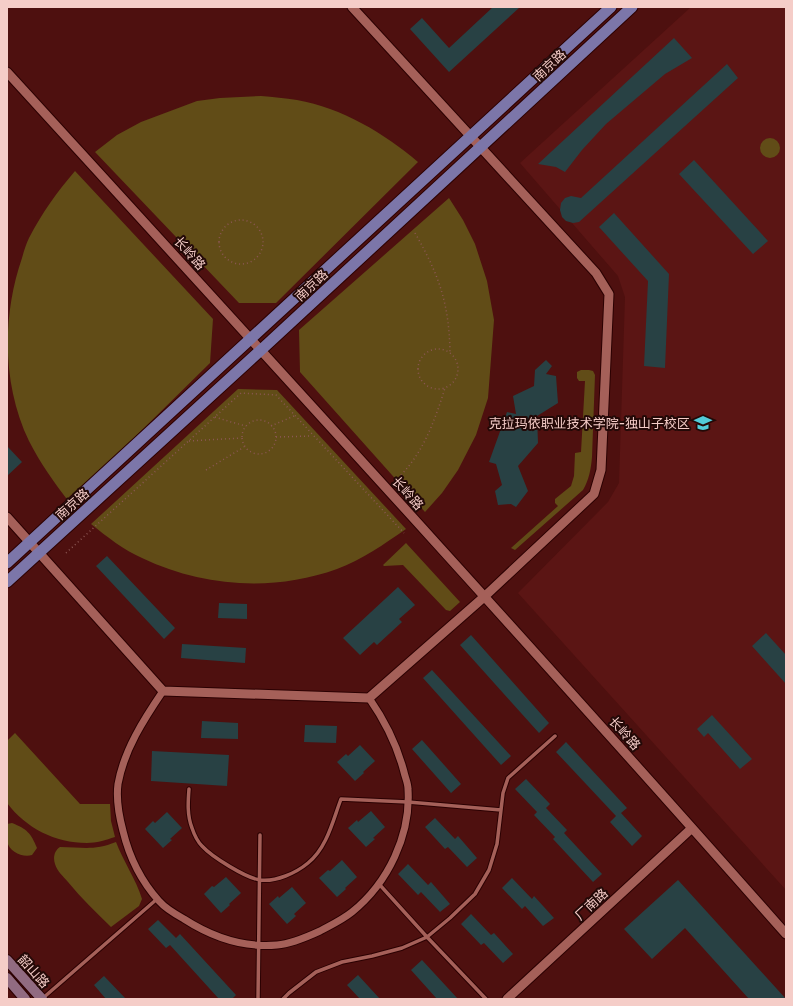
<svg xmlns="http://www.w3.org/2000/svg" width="793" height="1006" font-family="Rubik,'Noto Sans SC',sans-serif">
<rect width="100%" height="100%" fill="#4e100f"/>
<path fill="#5b1514" d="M691 7H786V890L518 593 608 502 619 483 625 297 618 276 520 163Z"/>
<path fill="#614c17" d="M261 96C273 97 285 98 297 100 342 108 384 133 418 162L276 303H239L95 152 117 135 141 122 197 101 220 98Z
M760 148a10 10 0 1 1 20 0a10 10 0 1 1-20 0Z
M75 171 213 319 210 363 69 502C54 482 40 463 29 441 2 385 2 316 22 258 24 251 26 244 29 238 42 213 57 192 75 171Z
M449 198 463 220 475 244 487 281 494 320 488 398 476 435 458 470 442 493 425 512 300 372 299 330Z
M581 370H589L593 371 595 375 592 457C591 469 589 480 583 490L515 550 511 548 558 506 555 503V499L571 486 574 476 575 453 581 452 585 381H579L577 378V372Z
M238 389 277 390 406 529C384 544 362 560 337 569 273 592 203 587 142 558 124 550 107 537 91 524Z
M406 543 460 602 450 611 446 610 403 565 384 566 383 565Z
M15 733 80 804H110L111 821 115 837C106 840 96 843 87 843 55 843 26 828 7 803V741Z
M12 823C27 829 31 833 37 848L32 855C23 858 9 852 7 841 6 836 7 830 7 824Z
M116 842C123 861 136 879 142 899L139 906 111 927C96 912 81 898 68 882 63 876 57 871 55 864 53 858 54 851 60 847 82 847 94 851 116 842Z"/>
<path fill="#284144" d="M493 7H520L449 72 410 29 422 18 449 48Z
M674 38 692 58 665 74 606 124 582 150 565 172 556 167 538 164Z
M727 64 738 78 579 222 573 223 566 221 562 217 560 210 561 203 565 198 571 196 581 198Z
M694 160 768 241 753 254 679 174Z
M614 213 669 274 665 368 644 366 648 281 599 227Z
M546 360 552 366 546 374 556 376 558 403 537 416 538 443 518 466 528 491 516 507 511 504 498 505 495 491 502 485 496 464 489 462 507 412 516 414 513 396 534 386 535 370Z
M7 446 22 462 7 476Z
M107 556 175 628 164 639 96 566Z
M398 587 415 605 399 619 402 622 377 645 374 642 360 655 343 638Z
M219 603 247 604V619L218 618Z
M766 633 786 655V684L752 646Z
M471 635 549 723 539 733 460 645Z
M182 644 246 648 245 663 181 658Z
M432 670 511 756 501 765 423 678Z
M712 715 752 759 740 769 708 733 704 737 697 729Z
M202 721 238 723V739L201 738Z
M305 725 337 726 336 743 304 742Z
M422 740 461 784 451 793 412 749Z
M566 742 627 808 621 813 642 836 632 846 610 822 616 816 556 752Z
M360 745 375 761 363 772 364 773 355 781 337 762 346 754 348 756Z
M152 751 229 755 227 786 151 781Z
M526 779 550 804 546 808 567 830 564 833 602 874 593 882 553 839 555 837 534 815 537 812 515 789Z
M371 811 385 827 373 838 375 839 366 847 348 828 357 820 358 822Z
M167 812 182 828 170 839 172 840 163 848 145 829 153 821 155 823Z
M435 818 455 839 458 836 477 858 467 867 448 847 445 849 425 827Z
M342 860 357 877 345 888 346 889 337 897 319 878 328 870 330 871Z
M408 864 428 885 431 882 450 904 440 912 421 892 418 895 398 874Z
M226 877 241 893 229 904 230 905 221 913 204 894 212 886 214 887Z
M512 878 532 899 534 896 554 918 543 926 525 906 522 909 502 888Z
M678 880 786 999H749L685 928 652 959 624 929Z
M292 887 306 903 294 914 296 916 287 924 269 904 278 896 279 898Z
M471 914 491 935 494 933 513 954 503 963 484 943 481 945 461 924Z
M158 920 176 938 180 934 236 995 232 999H219L170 945 166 948 148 929Z
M422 960 458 999H437L411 970Z
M358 975 380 999H360L347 985Z
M104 976 126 999H106L94 985Z"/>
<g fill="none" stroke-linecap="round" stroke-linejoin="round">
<g stroke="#2b0002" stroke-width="5.5">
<path id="service" d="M189 789C188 802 187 815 192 828 194 834 198 842 202 846 212 857 246 878 260 880 276 882 296 873 308 863 327 848 333 820 341 799L408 802 501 810
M379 884 427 937 486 999
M43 998 157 899
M258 999 260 835
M283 999 289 993 316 972 342 962 372 956 402 948 427 937 450 918 475 894 489 870 497 844 503 793 508 778 555 736"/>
</g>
<g stroke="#2b0002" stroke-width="9">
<path id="minor" d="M163 691C144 719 124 750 118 784 116 799 119 816 123 831 129 856 141 881 159 901 165 908 175 914 184 919 212 937 243 948 277 945 291 944 307 937 320 931 331 925 342 920 352 912 388 883 411 835 408 789 408 783 405 777 404 772 397 745 385 721 369 698"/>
</g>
<g stroke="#2b0002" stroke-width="11">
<path id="tertiary" d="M7 72C268 358 530 644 786 934
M7 517 163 691 369 698 484 597 594 494 601 470 609 294 596 273 352 7
M507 999 692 828"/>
</g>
<g stroke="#2b0002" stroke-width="12">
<path id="secondary" d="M7 960 42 999
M7 978 25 999"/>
</g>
<g stroke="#2b0002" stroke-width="13">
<path id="primary" d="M7 563 611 7
M7 582 261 350 632 7"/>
</g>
<path stroke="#8c5754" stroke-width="1.5" stroke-dasharray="1 3" stroke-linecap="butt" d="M219 242a22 22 0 1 1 44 0a22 22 0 1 1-44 0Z
M415 233C439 275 449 303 450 352
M418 369a20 20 0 1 1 40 0a20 20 0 1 1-40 0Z
M215 417 231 422 246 426
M242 437a17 17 0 1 1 34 0a17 17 0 1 1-34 0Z
M271 426 294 416
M276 437 312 436
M189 441 241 438
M206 470 244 447
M401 475C424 451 435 420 445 388
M66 553 241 393 276 395 404 533"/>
<use href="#service" stroke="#a56059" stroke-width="3.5"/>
<use href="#minor" stroke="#a56059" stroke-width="7"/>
<use href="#tertiary" stroke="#a56059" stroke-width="9"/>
<use href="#secondary" stroke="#916b81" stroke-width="10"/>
<use href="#primary" stroke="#7c76a9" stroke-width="11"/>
</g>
<defs>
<g id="university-bare" transform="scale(1.38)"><path d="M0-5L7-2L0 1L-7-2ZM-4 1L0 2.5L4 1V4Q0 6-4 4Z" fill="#52cbd9" stroke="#230907" stroke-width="2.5" paint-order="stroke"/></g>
</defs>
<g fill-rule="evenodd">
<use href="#university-bare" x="703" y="423"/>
</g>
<g text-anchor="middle" stroke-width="4" stroke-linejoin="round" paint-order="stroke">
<g font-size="13" fill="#f5cdc8" stroke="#230907">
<text transform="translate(549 65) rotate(-43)" y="5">南京路</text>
<text transform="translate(190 253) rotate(48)" y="5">长岭路</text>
<text transform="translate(311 285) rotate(-43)" y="5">南京路</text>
<text transform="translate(408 493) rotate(48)" y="5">长岭路</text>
<text transform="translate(72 504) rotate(-42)" y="5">南京路</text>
<text transform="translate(625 733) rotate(48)" y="5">长岭路</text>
<text transform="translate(591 904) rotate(-43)" y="5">厂南路</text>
<text transform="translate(34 971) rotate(48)" y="5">韶山路</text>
</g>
<g font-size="13" fill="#f5cdc8" stroke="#230907" text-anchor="end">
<text x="690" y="428">克拉玛依职业技术学院-独山子校区</text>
</g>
</g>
<rect width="793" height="1006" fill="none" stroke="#f5cdc8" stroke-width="16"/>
</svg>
